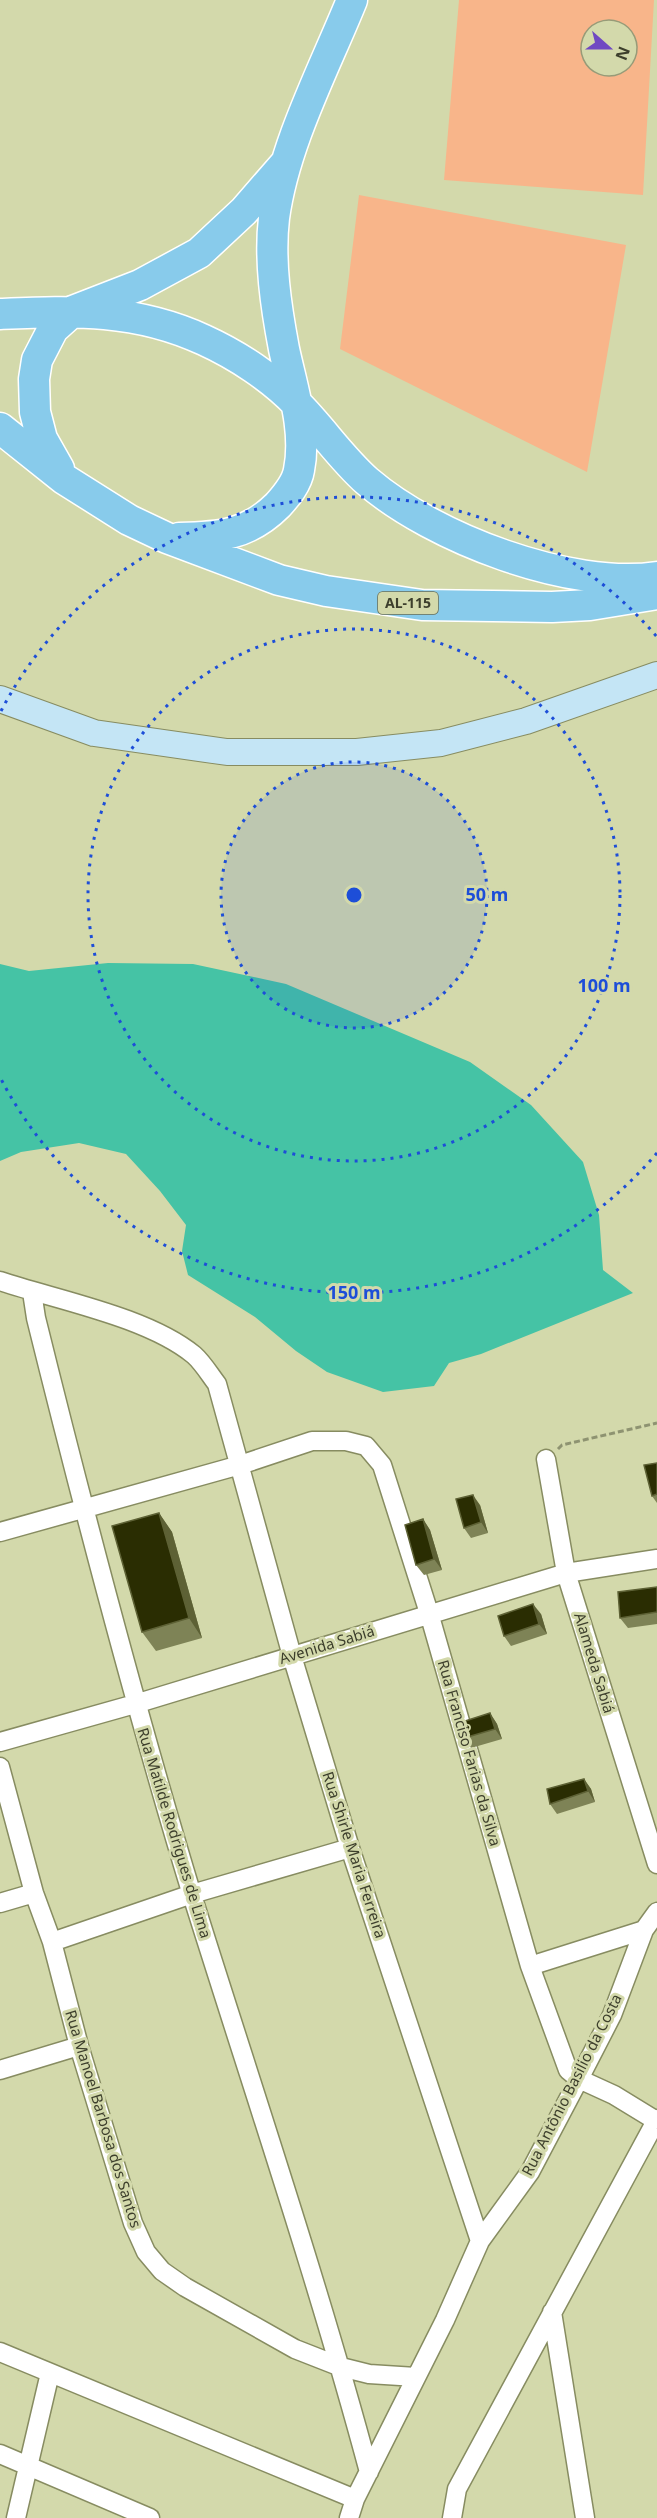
<svg xmlns="http://www.w3.org/2000/svg" width="657" height="2518" font-family="'Noto Sans',sans-serif">
<rect width="100%" height="100%" fill="#d3d9ab"/>
<path fill="#f8b58a" fill-rule="evenodd" d="M459 0H654L643 195 444 180ZM591 30H627V66H591Z
M359 195 626 245 587 472 340 349Z"/>
<path fill="#45c3a5" d="M108 963 193 964 286 984 470 1062 531 1105 583 1162 599 1215 603 1270 633 1293 481 1354 449 1363 434 1386 383 1392 327 1372 296 1351 255 1317 188 1275 182 1251 186 1225 160 1191 126 1154 79 1143 21 1152 0 1161V964L29 971Z"/>
<g fill="none" stroke-linecap="round" stroke-linejoin="round">
<g stroke="#878c61" stroke-width="21">
<path id="street" d="M0 1281C57 1300 148 1317 194 1355 203 1363 210 1375 217 1384L292 1656 350 1848 480 2241
M32 1292 36 1318C84 1512 134 1704 192 1895 252 2087 317 2278 369 2472
M546 1459 566 1573 657 1864
M0 1532 240 1465 312 1441H346L366 1446 382 1465 429 1613 530 1966 568 2070 579 2079 614 2095 655 2120
M0 1742 135 1704 566 1573 657 1559
M0 1767 34 1893 52 1942 79 2046 133 2223 146 2252 162 2271 185 2287 295 2349 341 2367 369 2374 416 2377
M0 1903 34 1893
M52 1942 192 1894 350 1848
M530 1966 644 1930
M0 2070 79 2046
M552 2312 585 2518
M0 2352 355 2499
M0 2454 150 2518
M16 2518 50 2373
M349 2518 355 2499 445 2320 480 2241 530 2172 579 2079 612 2015 644 1930 657 1912
M452 2518 457 2489 657 2119"/>
</g>
<g stroke="#878c61" stroke-width="28">
<path id="secondary" d="M0 699 94 733 227 752H357L441 743 526 721 657 675"/>
</g>
<g stroke="#fff" stroke-width="33">
<path id="primary" d="M0 314C73 311 135 308 204 340 237 355 272 378 297 404 322 429 341 458 367 481 433 538 570 590 657 577
M0 428 64 479 129 520 167 538 279 580 326 591 422 605 552 607 590 605 657 594
M59 469 42 439 35 412 34 379 37 360 53 329 73 311 140 285 199 253 244 211 284 165
M179 538C220 537 248 535 278 505 287 495 297 483 299 470 307 430 292 387 284 349 276 307 269 260 274 218 284 144 324 69 352 0"/>
</g>
<path stroke="#8e9371" stroke-width="3" stroke-dasharray="6 3" stroke-linecap="butt" d="M558 1449 562 1445 657 1423"/>
<use href="#street" stroke="#fff" stroke-width="18"/>
<use href="#secondary" stroke="#c4e5f5" stroke-width="26"/>
<use href="#primary" stroke="#88cbeb" stroke-width="30"/>
</g>
<path fill="#7e8356" d="M657 1463V1503L652 1496Z
M480 1505 488 1533 471 1538 464 1528Z
M159 1513 172 1532 202 1638 156 1651 142 1632Z
M423 1519 430 1530 442 1570 424 1575 416 1565Z
M657 1587V1624L628 1628 620 1618Z
M541 1614 547 1634 511 1646 504 1636Z
M490 1713 497 1724 502 1739 471 1748 464 1738Z
M584 1779 591 1789 595 1802 557 1814 550 1804Z"/>
<path fill="#5d6135" d="M473 1495 480 1505 488 1533 481 1522Z
M159 1513 172 1532 202 1638 189 1618Z
M423 1519 430 1530 442 1570 434 1559Z
M533 1604 541 1614 547 1634 539 1624Z
M490 1713 497 1724 502 1739 495 1729Z
M584 1779 591 1789 595 1802 588 1791Z"/>
<path fill="#2a2d02" stroke="#5d6135" stroke-width="1.5" d="M657 1463V1494L652 1496 644 1465Z
M473 1495 481 1522 464 1528 456 1499Z
M159 1513 189 1618 142 1632 112 1526Z
M423 1519 434 1559 416 1565 405 1525Z
M657 1587V1612L620 1618 618 1592Z
M533 1604 539 1624 504 1636 498 1616Z
M490 1713 495 1729 464 1738 459 1723Z
M584 1779 588 1791 550 1804 547 1789Z"/>
<circle cx="354" cy="895" r="133" fill="#1d4ed8" fill-opacity=".12"/>
<g fill="none" stroke="#1d4ed8" stroke-width="3" stroke-dasharray="3 6">
<circle cx="354" cy="895" r="133"/>
<circle cx="354" cy="895" r="266"/>
<path d="M657 1153A398 398 0 0 1 1 1079M1 711A398 398 0 0 1 657 637"/>
</g>
<g text-anchor="middle" stroke-width="6" stroke-linejoin="round" paint-order="stroke">
<rect fill="#d3d9ab" stroke="#6a6d52" stroke-width="1.5" x="378" y="592" width="60" height="22" rx="4.5"/>
<g font-size="14" font-weight="bold" fill="#3d3f2c">
<text x="408" y="608">AL-115</text>
</g>
<g font-size="15" fill="#3d3f2c" stroke="#d3d9ab">
<text transform="translate(327 1645) rotate(-17)" y="5">Avenida Sabiá</text>
<text transform="translate(594 1663) rotate(73)" y="5">Alameda Sabiá</text>
<text transform="translate(469 1753) rotate(74)" y="5">Rua Franciso Farias da Silva</text>
<text transform="translate(174 1833) rotate(73)" y="5">Rua Matilde Rodrigues de Lima</text>
<text transform="translate(354 1855) rotate(72)" y="5">Rua Shirle Maria Ferreira</text>
<text transform="translate(572 2085) rotate(-63)" y="5">Rua Antônio Basilio da Costa</text>
<text transform="translate(103 2119) rotate(73)" y="5">Rua Manoel Barbosa dos Santos</text>
</g>
</g>
<circle cx="354" cy="895" r="9" fill="#1d4ed8" stroke="#d3d9ab" stroke-width="3"/>
<g font-size="18" text-anchor="middle" font-weight="bold" fill="#1d4ed8" stroke="#d3d9ab" stroke-width="6" stroke-linejoin="round" paint-order="stroke">
<text x="487" y="901">50 m</text>
<text x="604" y="992">100 m</text>
<text x="354" y="1299">150 m</text>
</g>
<g transform="translate(609 48) rotate(111)"><circle r="28" fill="#d3d9ab" stroke="#979b78" stroke-width="1.5"/>
<path d="M0-4.5L10 22L0 15L-10 22Z" fill="#7049c2"/>
<text y="-9" font-size="16" font-weight="bold" text-anchor="middle" fill="#3d3f2c">N</text>
</g>
</svg>
